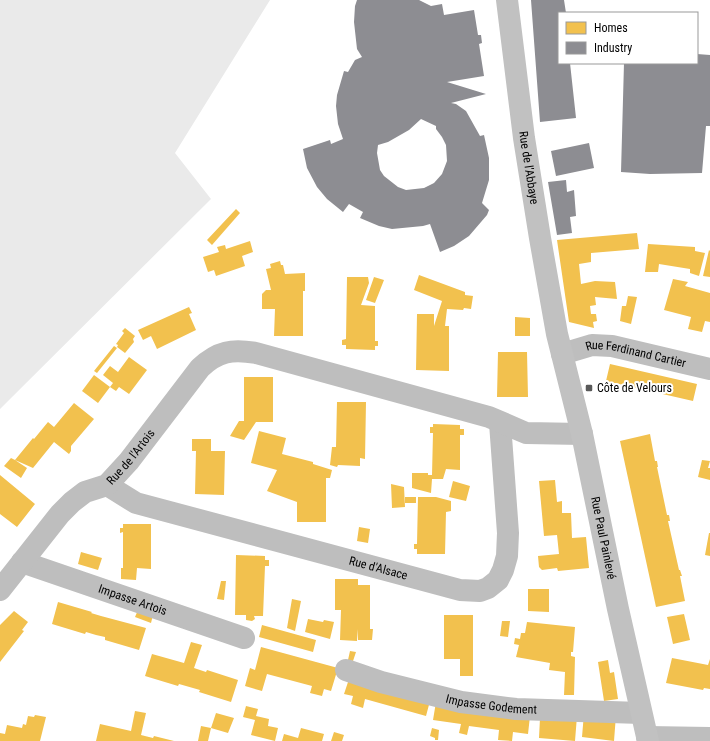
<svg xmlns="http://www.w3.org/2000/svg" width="710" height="741" font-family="'Roboto Condensed',sans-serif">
<rect width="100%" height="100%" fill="#fff"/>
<path fill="#eaeaea" d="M0 0H270L175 153 211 199 0 409Z"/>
<path fill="#f2c14e" d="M236 209 240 213 212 245 207 240Z
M637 233 639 249 591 253V262L579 264 581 284 595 281 615 282 617 299 595 297 596 305 590 306 591 314H596L597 321 593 322 594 328 569 322 557 240Z
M250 241 253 252 242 256 245 266 216 276 214 270 208 272 203 257 219 252 217 247 225 245 226 249Z
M648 244 695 247V251L705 253 699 276 690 273V269L659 264 658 272H645Z
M709 250 710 251V277L703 276Z
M280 261 281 265H283L285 274 305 273V291H303V336H274L275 309H262V294L266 290H271L266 269 271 268 270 264Z
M419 275 465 292V295L473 296 471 309 464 308 463 310 447 309 445 326H449V371L416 370 417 314H434V326L442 301 414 290Z
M347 277H368L369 283 361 305 375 306V341H378V346H375V350L346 349V345H342V340L346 339Z
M374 277 384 280 375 303 366 300Z
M673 279 688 282 685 286 710 293V322L705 321 702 332 688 329 691 317 664 310Z
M628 296 637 297 631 324 620 321 622 306H626Z
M189 307 192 313 189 314 196 330 157 349 151 336 143 340 138 330Z
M515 317 530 318V336H515Z
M125 328 135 336 133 339 134 342 125 353 117 347 118 345 116 344 124 333 122 331Z
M114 346 117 348 97 373 94 371Z
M498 352H527L528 397H497Z
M129 357 147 370 129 394 119 387 116 391 110 387 113 383 103 375 110 366 118 372Z
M610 364 697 384 693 401 606 381Z
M94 375 110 387 98 403 82 391Z
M244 377H273V422H256L244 440 230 436 239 421H244Z
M337 402H366L365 459 360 458V466L338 465 337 467 330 465 332 447H336Z
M74 403 94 419 71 446V451L69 454 54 442 33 468 15 460 27 468 21 478 4 466 11 458 15 460 33 438 34 439 48 422 54 427Z
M433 424 460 425V429H464V435H460V470L446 469 443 479H432L431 493 412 488V473H428V475H432L433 433H430V427H433Z
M259 431 286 438 282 454 313 462V464L332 470 330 478H326V522H297V502L267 491 277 470 251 463Z
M650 434 655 461H657L658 467H657L667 515H669L670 521H668L679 570H680L682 576H680L685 601 656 607 620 441Z
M192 439H211V451H225L224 495 195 494 196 451H192Z
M702 460 710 461 708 468H710V480L698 477Z
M0 475 35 504 17 527 0 514Z
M555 480 557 502 562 501V513H571L572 538 586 537 589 568 558 571 557 568 542 570 539 567 538 556 559 554 557 535 544 536 539 481Z
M453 481 470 486 466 501 449 497Z
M391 484 404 487 405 507 392 508Z
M405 497H416V503H405Z
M418 497H436L451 501V511L446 512 445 554H417V549H414V544H417Z
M123 524H151V569L137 568 136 580 121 579V568H123V532L120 533V528H123Z
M359 527 370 529 368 543 357 541Z
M709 533H710V556L705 555Z
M81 552 102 558 98 570 78 564Z
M236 555 265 556V560H269V566H265L263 616H254L255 619 252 621 246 620V615H235Z
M335 579H358V585H370V629H373L372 640H358L357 629V641L340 640 341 610H335Z
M221 581H226L224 600 217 599Z
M528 589H549V612L528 611Z
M292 599 301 601 295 631 287 628Z
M58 602 92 612 91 613 101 616 146 628 139 650 105 640V637L96 635 86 632 85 634 52 624Z
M138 610 153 615 151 623 135 617Z
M14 611 28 622 22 630 24 631 0 662V625Z
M684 614 690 640 673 644 667 617Z
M444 615H473V676H460V659H444Z
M308 619 323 622 324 620 334 622 330 639 305 632Z
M502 621H510L508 637 500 636Z
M527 622 575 627 573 652H571V656L575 657 574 695H564L565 672 549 670 550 663 516 657 519 645 514 644 515 638 520 639 521 633H525Z
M262 625 316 640 313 652 259 637Z
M191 642 202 645 194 668 206 672 207 670 238 680 231 702 199 692 200 690 179 684 178 686 145 676 152 654 184 663Z
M261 647 338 668 331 691 324 689 322 696 310 693 312 686 267 674 262 691 245 686 250 668 255 670Z
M350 651 356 652 353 661 348 660Z
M672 658 708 665 710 659V689L704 688 703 690 666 683Z
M608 660 610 673 614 672 618 699 604 701 598 662Z
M349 679 430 701 426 716 365 699 363 708 351 704 353 696 344 694Z
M436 702 530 716 528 734 513 732 512 741 498 740 499 730 469 726 467 735 459 733 461 724 433 720Z
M246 706 258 709 256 716 269 719 268 726 278 728 275 741 251 735 255 720 243 717Z
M135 711 146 713 141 735 153 738 154 736 174 741H96L100 724 131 731Z
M216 713 234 718 228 733 211 728 208 741H198L201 726 211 728Z
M584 713 616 715 614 741 582 737Z
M35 715 46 717 40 741H0V733L5 734 7 725 22 728 23 724 26 725 28 716 34 717Z
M577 716 575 741 539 738 540 718Z
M301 728 324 734 322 741H282L284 734 298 738Z
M432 728 439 730 438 740H435V738L430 736Z
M334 732 344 735 342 741H331Z"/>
<path fill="#8d8d92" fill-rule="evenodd" d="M357 0H419L431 6 442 4 444 15 474 10 478 35H481L482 43 479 44 484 76 447 82 486 94 451 103 456 104 466 111 480 136 484 135 489 158V180L482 203 489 210 487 215 469 236 454 246 440 252 430 224 423 226 392 229 379 226 360 218 363 212 349 204 343 212 327 199 317 187 307 168 303 149 330 140 331 144 343 139 338 124 336 106 337 95 344 71 348 72 355 60 362 57 357 49 354 22 355 6ZM421 119 436 126V129L442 137 446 145 447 161 442 174 434 183 424 188 406 190 398 187 384 176 380 170 377 153 378 145 388 142 409 130Z
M531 0H564L566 13H559V63H570L576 118 540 122Z
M697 54 710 55V126H706L702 173 650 174 621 172 624 63H697Z
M589 143 594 168 556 176 551 151Z
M566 180 567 192 574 190 576 216 570 217 572 233 557 235 548 182Z"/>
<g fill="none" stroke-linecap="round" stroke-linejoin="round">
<g stroke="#bebebe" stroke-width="22">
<path id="s1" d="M562 354 592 345 612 346 710 369"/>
<path id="s2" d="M107 485 136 503 460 590 480 591 488 588 498 580 503 570 507 556 508 533 500 423"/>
<path id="s3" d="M22 562 244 638"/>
<path id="s4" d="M0 590 60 514 72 502 85 492 107 485 129 461 200 368C218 351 232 349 256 353L489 417 526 433 582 434"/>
<path id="s5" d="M346 670 381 682 461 702 516 709 641 713"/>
<path d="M647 737 710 738"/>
</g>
<path stroke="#c1c1c1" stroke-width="22" id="s6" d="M507 0 524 138 540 238 557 334 582 434 618 609 648 741"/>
</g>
<rect fill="#595959" stroke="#fff" stroke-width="1.5" x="585" y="384" width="8" height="8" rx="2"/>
<g text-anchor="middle" stroke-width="4" stroke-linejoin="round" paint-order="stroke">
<g font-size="12" fill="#000" stroke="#fff">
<text dy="4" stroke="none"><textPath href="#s6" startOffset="169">Rue de l'Abbaye</textPath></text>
<text dy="4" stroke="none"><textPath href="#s1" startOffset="76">Rue Ferdinand Cartier</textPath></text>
<text dy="4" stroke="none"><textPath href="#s4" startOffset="190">Rue de l'Artois</textPath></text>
<text dy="4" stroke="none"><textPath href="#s6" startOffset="547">Rue Paul Painlevé</textPath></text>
<text dy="4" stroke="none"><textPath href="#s2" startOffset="285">Rue d'Alsace</textPath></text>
<text dy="4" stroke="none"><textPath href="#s3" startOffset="117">Impasse Artois</textPath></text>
<text dy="4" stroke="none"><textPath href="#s5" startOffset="150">Impasse Godement</textPath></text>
</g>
<g font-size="12" fill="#000" stroke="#fff" text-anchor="start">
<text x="597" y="392">Côte de Velours</text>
</g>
</g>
<rect x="558" y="12" width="140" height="52" fill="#ffffff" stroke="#999999"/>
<rect x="566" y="22" width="20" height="12" fill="#f2c14e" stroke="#999999"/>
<text x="594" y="32" font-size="12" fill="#000000">Homes</text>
<rect x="566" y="42" width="20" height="12" fill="#8d8d92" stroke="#999999"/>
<text x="594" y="52" font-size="12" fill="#000000">Industry</text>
</svg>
